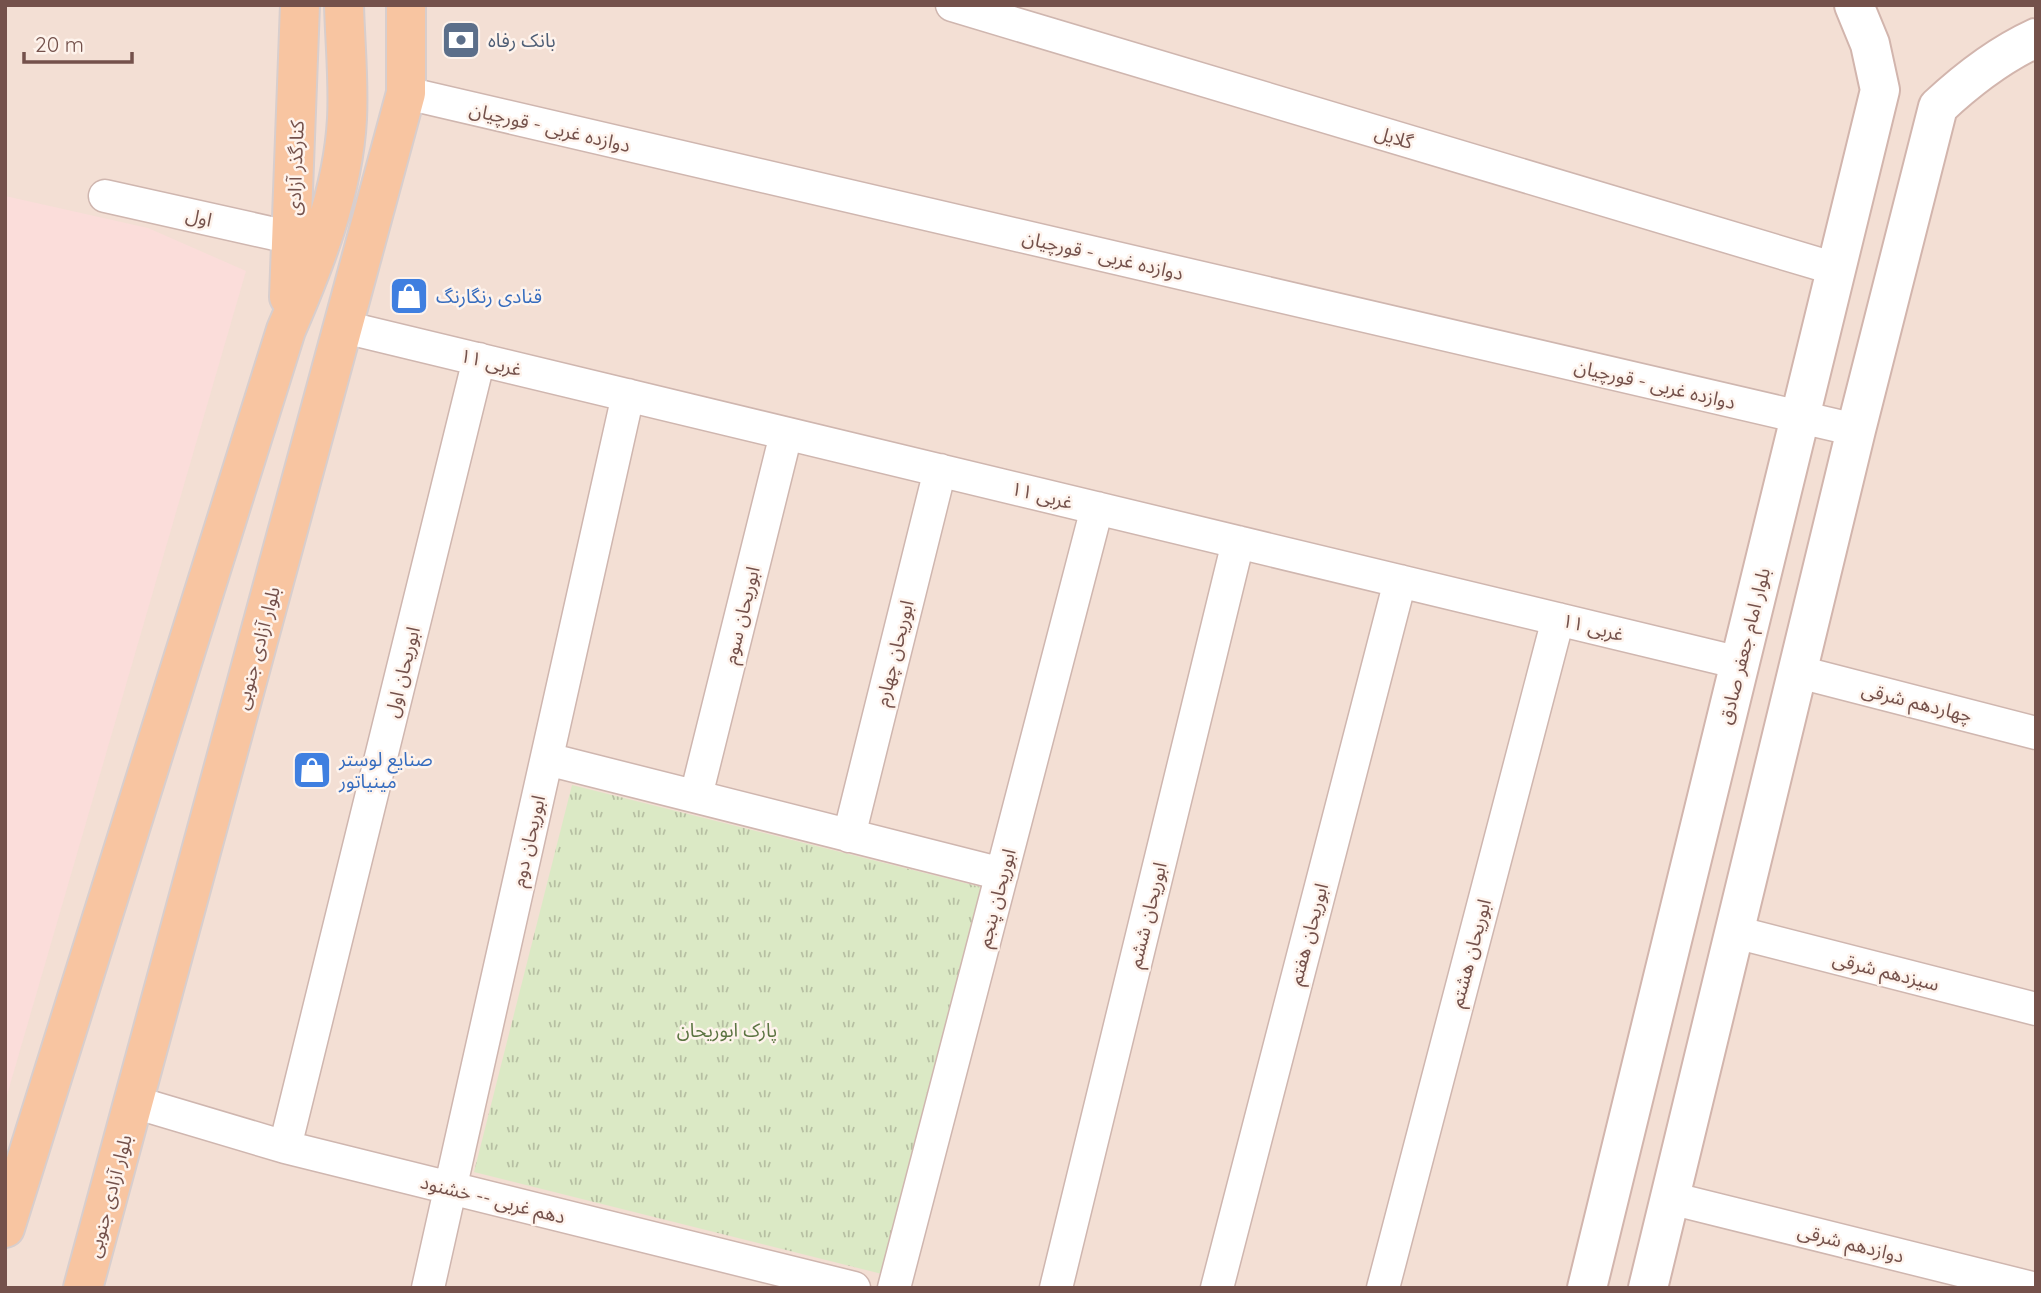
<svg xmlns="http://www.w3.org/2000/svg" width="2041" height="1293" font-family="Quicksand,'Noto Sans Arabic',sans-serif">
<defs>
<pattern id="park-tufts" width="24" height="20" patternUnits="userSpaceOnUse" patternTransform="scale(1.75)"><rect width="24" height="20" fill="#dbe9c5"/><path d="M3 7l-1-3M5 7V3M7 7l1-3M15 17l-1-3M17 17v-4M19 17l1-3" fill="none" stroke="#b6bfa2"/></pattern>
</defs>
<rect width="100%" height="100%" fill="#fceee6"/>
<path fill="#f3dfd4" d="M5 5H2036V1288H5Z"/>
<path fill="#fbddda" d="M5 196 148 228 246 271 5 1102Z"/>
<path fill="url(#park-tufts)" d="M572 785 981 887 882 1274 474 1172Z"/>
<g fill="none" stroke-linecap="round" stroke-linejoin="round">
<g stroke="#cfb6af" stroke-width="35">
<path id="minor" d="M952 5 1836 269
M406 93 1856 430
M105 196 293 238
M344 327 1740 663
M1799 672 2036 733
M547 759 1002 874
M696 796 786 434
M849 836 940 470
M1735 932 2036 1009
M134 1102 285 1147 854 1288
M285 1147 479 359
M1670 1198 2032 1288
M428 1288 628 395
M894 1288 1097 508
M1056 1288 1238 542
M1217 1288 1400 581
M1383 1288 1558 619"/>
</g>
<g stroke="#d2b5ad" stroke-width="42">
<path id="secondary" d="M1587 1288 1880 90 1870 44 1854 5
M1648 1288 1856 430 1938 107C1968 79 1999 55 2036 38"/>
</g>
<g stroke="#d8cecd" stroke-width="42">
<path id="primary" d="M289 297 300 5
M5 1228 286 330C315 263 343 192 347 119 349 81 345 43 344 5
M83 1288 406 93V5"/>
</g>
<use href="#minor" stroke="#fff" stroke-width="32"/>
<use href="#secondary" stroke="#fff" stroke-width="38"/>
<use href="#primary" stroke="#f8c5a1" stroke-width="38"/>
</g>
<defs>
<g id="bank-square" transform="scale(2.0125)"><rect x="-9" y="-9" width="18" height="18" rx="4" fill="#5c6f8a" stroke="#fef3ec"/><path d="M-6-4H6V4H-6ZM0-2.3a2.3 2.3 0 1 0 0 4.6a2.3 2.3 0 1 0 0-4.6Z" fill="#fff"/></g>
<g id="shop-square" transform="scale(2.0125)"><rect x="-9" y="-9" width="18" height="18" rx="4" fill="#3f7fe0" stroke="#fef3ec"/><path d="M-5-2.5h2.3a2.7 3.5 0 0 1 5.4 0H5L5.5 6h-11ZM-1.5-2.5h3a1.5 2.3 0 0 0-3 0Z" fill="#fff"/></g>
</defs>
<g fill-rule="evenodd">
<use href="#bank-square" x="461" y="40"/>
<use href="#shop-square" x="409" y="296"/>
<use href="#shop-square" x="312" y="770"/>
</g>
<g text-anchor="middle" stroke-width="5" stroke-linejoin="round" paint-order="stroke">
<g font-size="19" fill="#4e5e75" stroke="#fef3ec" text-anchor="start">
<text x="488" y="47">بانک رفاه</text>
</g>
<g font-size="19" fill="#74514b" stroke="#fef3ec">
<text transform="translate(550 127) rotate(13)" y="7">دوازده غربی - قورچیان</text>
<text transform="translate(1394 137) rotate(17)" y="7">گلایل</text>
<text transform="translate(295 168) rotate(-88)" y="7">کنارگذر آزادی</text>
<text transform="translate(199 217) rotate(13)" y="7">اول</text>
<text transform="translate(1103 255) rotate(13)" y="7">دوازده غربی - قورچیان</text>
<text transform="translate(491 362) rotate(14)" y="7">۱۱ غربی</text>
<text transform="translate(1655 384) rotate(13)" y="7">دوازده غربی - قورچیان</text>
<text transform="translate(1042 495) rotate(14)" y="7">۱۱ غربی</text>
<text transform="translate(741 615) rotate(-76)" y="7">ابوریحان سوم</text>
<text transform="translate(1593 627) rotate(14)" y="7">۱۱ غربی</text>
<text transform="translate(1744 646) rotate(-76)" y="7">بلوار امام جعفر صادق</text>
<text transform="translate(257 648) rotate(-75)" y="7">بلوار آزادی جنوبی</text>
<text transform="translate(894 653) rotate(-76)" y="7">ابوریحان چهارم</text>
<text transform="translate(402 672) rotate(-76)" y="7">ابوریحان اول</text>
<text transform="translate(1917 702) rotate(14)" y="7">چهاردهم شرقی</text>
<text transform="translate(528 841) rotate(-77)" y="7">ابوریحان دوم</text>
<text transform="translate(996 898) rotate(-75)" y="7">ابوریحان پنجم</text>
<text transform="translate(1147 915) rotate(-76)" y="7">ابوریحان ششم</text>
<text transform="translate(1308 934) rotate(-75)" y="7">ابوریحان هفتم</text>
<text transform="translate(1470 953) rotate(-75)" y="7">ابوریحان هشتم</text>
<text transform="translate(1886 971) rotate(14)" y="7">سیزدهم شرقی</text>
<text transform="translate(109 1196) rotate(-75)" y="7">بلوار آزادی جنوبی</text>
<text transform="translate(493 1199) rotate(14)" y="7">دهم غربی -- خشنود</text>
<text transform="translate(1851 1243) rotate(14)" y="7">دوازدهم شرقی</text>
</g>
<g font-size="19" fill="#366cbe" stroke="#fef3ec" text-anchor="start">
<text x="436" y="303">قنادی رنگارنگ</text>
<text x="339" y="766">صنایع لوستر<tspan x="339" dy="22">مینیاتور</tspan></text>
</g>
<g font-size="19" fill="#5b7441" stroke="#fef3ec">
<text x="727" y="1037">پارک ابوریحان</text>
</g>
</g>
<rect width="2041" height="1293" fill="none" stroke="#74514b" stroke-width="14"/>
<path d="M24 52v10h108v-10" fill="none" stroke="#74514b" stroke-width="3.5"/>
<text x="35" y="52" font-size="21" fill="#74514b" stroke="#fef3ec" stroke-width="5" paint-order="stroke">20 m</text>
</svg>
